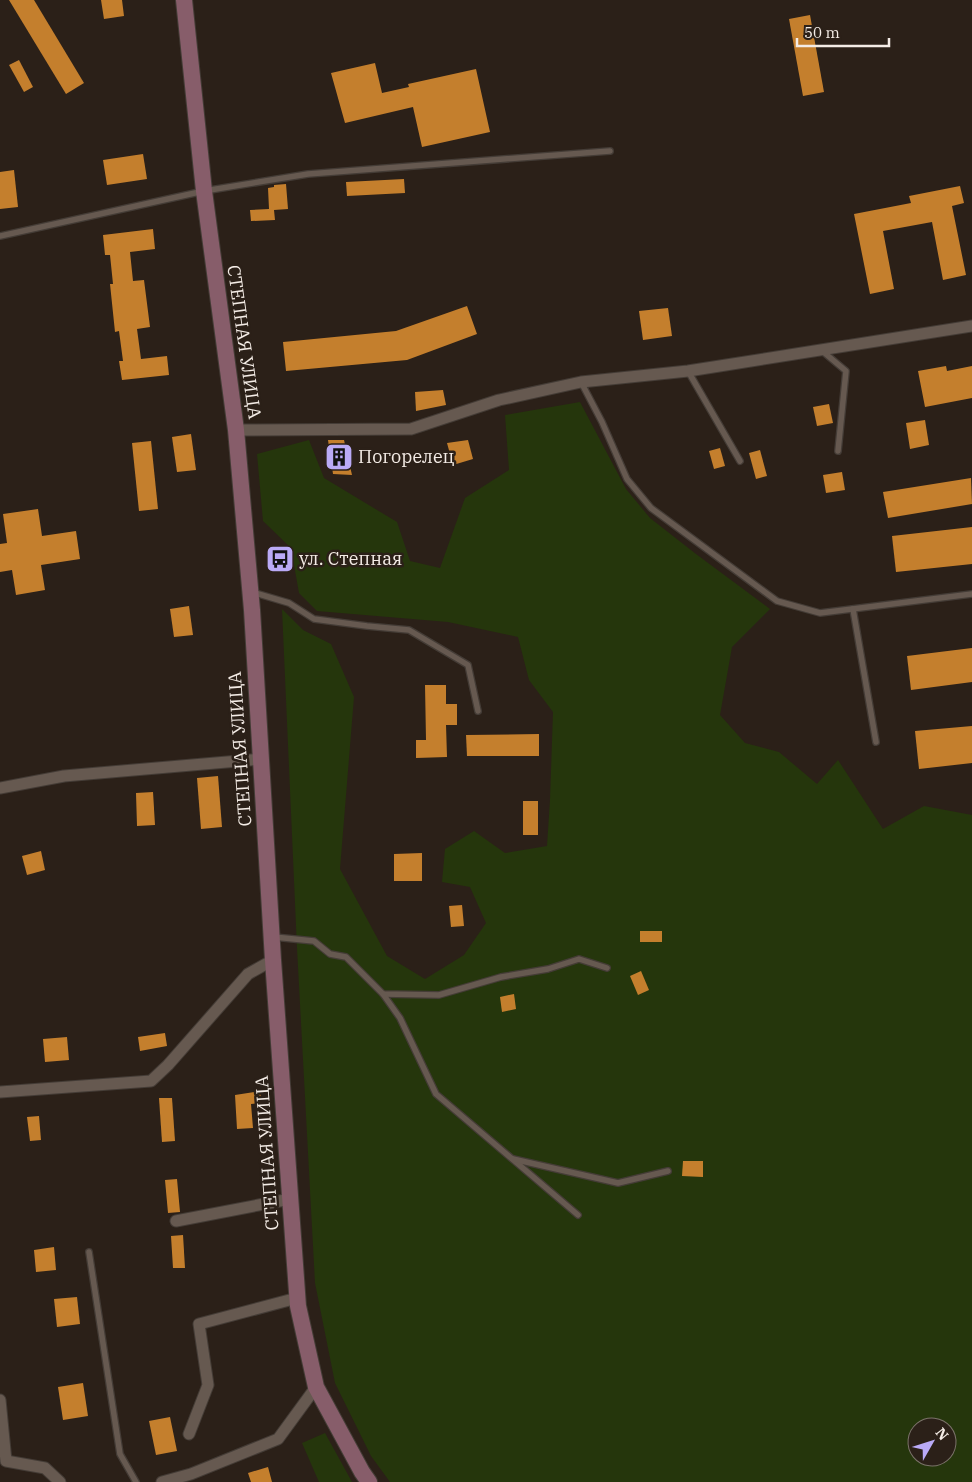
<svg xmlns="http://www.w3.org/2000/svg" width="972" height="1482" font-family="'IBM Plex Serif',serif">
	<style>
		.green { fill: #25360c; fill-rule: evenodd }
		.building { fill: #c47f2d }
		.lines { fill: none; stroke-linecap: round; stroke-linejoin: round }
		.lane-casing { stroke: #443c36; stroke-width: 8 }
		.street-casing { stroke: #443c36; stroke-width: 13 }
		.secondary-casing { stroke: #443c36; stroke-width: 18 }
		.lane { stroke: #665950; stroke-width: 5.5 }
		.street { stroke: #665950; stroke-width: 11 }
		.secondary { stroke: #875d6a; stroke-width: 16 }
		.labels { text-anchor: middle; stroke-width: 5; stroke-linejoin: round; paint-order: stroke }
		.street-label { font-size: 18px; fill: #f4ece6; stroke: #2b2018 }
		.poi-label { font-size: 18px; fill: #f4ece6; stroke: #2b2018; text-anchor: start }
	</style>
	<rect width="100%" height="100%" fill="#2b2018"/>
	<g class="green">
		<path d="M580 402 626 489 650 518 696 554 770 609 732 647 720 715 745 743 779 752 817 784 838 760 883 829 924 806 972 815V1482H390L371 1456 335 1383 315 1283 297 948 282 609 303 630 331 644 354 697 340 869 387 956 425 979 464 955 486 923 470 887 442 882 445 849 474 831 505 853 547 846 550 800 553 712 529 680 518 637 448 622 317 611 299 593 291 548 263 521 257 454 309 440 324 478 397 522 410 561 440 568 465 498 509 470 505 415ZM917 1427H947V1457H917Z"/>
		<polygon points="325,1433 352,1482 319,1482 302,1443"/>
	</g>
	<g class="building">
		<polygon points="9,0 34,0 84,83 66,94"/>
		<polygon points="101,0 122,0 124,16 104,19"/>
		<polygon points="810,15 824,92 803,96 789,19"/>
		<polygon points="19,60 33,87 24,92 9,65"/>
		<polygon points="375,63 382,93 409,87 408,84 476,69 490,132 422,147 413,107 345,123 331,73"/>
		<polygon points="143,154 147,179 107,185 103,160"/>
		<polygon points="14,170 18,207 0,209 0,172"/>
		<polygon points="404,179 405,193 347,196 346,182"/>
		<polygon points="286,184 288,209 274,210 275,220 251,221 250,210 269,209 268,188 274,187 274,185"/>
		<polygon points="960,186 964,203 952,206 966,275 943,280 932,222 883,231 894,289 870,294 854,214 911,203 909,196"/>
		<polygon points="153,229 155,249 130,252 133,281 144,280 150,327 137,329 141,359 167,356 169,375 122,380 119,361 123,361 119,331 115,332 110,284 113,284 110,255 105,255 103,235"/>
		<polygon points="467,306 477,334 407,360 286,371 283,342 396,331"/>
		<polygon points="668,308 672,336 643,340 639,311"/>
		<polygon points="946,366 947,371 972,366 972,398 925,407 918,371"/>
		<polygon points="443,390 446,405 416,411 415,392"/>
		<polygon points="829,404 833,423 817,426 813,407"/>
		<polygon points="925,420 929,445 910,449 906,423"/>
		<polygon points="191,434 196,470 177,472 172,437"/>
		<polygon points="328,440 344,440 352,475 333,474"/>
		<polygon points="468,440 473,459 453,465 447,443"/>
		<polygon points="151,441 158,509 139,511 132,443"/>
		<polygon points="720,448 725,466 714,469 709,451"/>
		<polygon points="760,450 767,476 756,479 749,453"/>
		<polygon points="842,472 845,490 826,493 823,475"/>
		<polygon points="971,478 972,504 888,518 883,492"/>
		<polygon points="38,509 42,536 76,531 80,559 41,565 45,590 16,595 12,570 0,572 0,544 7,543 3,514"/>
		<polygon points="972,527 972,564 896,572 892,536"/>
		<polygon points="189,606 193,635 174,637 170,609"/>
		<polygon points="972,648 972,682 911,690 907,656"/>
		<polygon points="425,685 446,685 446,704 457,704 457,725 446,725 447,757 416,758 416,740 426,740"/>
		<polygon points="972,726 972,763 919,769 915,731"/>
		<polygon points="539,734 539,756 467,756 466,735"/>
		<polygon points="218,776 222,827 201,829 197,778"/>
		<polygon points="153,792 155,825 137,826 136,793"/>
		<rect x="523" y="801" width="15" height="34"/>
		<polygon points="41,851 45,870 27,875 22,856"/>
		<polygon points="422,853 422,881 394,881 394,854"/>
		<polygon points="462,905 464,926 451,927 449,906"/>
		<rect x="640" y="931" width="22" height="11"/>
		<polygon points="641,971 649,990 638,995 630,976"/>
		<polygon points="514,994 516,1009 502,1012 500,997"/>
		<polygon points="165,1033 167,1046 140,1051 138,1037"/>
		<polygon points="67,1037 69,1060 45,1062 43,1039"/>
		<polygon points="260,1091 262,1103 251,1104 253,1128 237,1129 235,1095"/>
		<polygon points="159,1098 172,1098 175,1141 162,1142"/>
		<polygon points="39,1116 41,1140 30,1141 27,1117"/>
		<polygon points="683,1161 703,1161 703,1177 682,1176"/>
		<polygon points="177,1179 180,1212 168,1213 165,1180"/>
		<polygon points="183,1235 185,1268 173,1268 171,1236"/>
		<polygon points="54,1247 56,1270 36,1272 34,1250"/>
		<polygon points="77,1297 80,1324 57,1327 54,1299"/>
		<polygon points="83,1383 88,1416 63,1420 58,1387"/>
		<polygon points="170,1417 177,1451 156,1455 149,1421"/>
		<polygon points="268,1467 272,1482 251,1482 248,1473"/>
	</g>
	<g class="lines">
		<defs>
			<g id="lane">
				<polyline points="0,236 204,191 308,174 610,151"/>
				<polyline points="821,350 846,371 838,451"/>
				<polyline points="688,371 740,461"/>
				<polyline points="581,382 602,422 627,479 651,508 777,601 820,613 972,594"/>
				<polyline points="252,592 289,603 314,619 367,626 409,630 468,665 478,711"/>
				<polyline points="853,609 876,742"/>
				<polyline points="274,937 314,941 330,954 346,957 383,994 439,995 501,977 548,969 579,959 607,968"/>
				<polyline points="383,994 400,1018 436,1094 578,1215"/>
				<polyline points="513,1159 618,1183 668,1171"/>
				<polyline points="89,1252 120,1454 136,1482"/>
			</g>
			<g id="street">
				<polyline points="236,430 411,429 499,400 581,382 688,371 972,326"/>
				<polyline points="0,788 64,776 261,759"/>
				<polyline points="0,1092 151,1081 168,1065 248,974 273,960"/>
				<polyline points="176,1221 290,1199"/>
				<polyline points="0,1400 6,1461 45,1468 60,1482"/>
				<polyline points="189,1434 208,1385 199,1324 297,1298"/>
				<polyline points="162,1482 191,1474 278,1439 316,1387"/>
			</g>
			<polyline id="secondary" points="184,0 204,191 236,430 252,610 273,960 298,1306 316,1387 362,1472 369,1482"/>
		</defs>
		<use href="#lane" class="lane-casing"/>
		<use href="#street" class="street-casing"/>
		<use href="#secondary" class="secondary-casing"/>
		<use href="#lane" class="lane"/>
		<use href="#street" class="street"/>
		<use href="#secondary" class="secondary"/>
	</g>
	<defs>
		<symbol id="building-square" viewBox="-11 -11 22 22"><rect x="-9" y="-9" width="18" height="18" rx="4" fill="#baaaf6" stroke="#2b2018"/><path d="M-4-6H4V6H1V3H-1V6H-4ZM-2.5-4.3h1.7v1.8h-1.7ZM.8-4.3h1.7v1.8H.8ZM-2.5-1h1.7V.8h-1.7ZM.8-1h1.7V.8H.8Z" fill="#111"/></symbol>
		<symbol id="bus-square" viewBox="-11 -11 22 22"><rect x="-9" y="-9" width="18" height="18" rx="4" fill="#baaaf6" stroke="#2b2018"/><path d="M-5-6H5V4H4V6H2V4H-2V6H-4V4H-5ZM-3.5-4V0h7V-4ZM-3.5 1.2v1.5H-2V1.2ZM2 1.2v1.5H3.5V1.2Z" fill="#111"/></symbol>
	</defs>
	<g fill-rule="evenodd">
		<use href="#building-square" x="323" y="441" width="32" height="32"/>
		<use href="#bus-square" x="264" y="543" width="32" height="32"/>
	</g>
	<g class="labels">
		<g class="street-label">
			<text transform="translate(244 342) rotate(82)" y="6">СТЕПНАЯ УЛИЦА</text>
			<text transform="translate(240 749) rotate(-94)" y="6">СТЕПНАЯ УЛИЦА</text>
			<text transform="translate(267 1153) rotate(-94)" y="6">СТЕПНАЯ УЛИЦА</text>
		</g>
		<g class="poi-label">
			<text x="358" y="463">Погорелец</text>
			<text x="299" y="565">ул. Степная</text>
		</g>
	</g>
	<g transform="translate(932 1442) rotate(51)"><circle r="24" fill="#2b2018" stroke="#7b726a"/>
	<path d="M0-4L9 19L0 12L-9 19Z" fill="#baaaf6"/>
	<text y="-8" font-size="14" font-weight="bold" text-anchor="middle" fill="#f4ece6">N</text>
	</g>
	<path d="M797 38v8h92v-8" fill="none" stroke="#f4ece6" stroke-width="2.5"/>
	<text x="804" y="38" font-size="15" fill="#f4ece6" stroke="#2b2018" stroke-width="4" paint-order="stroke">50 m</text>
</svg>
